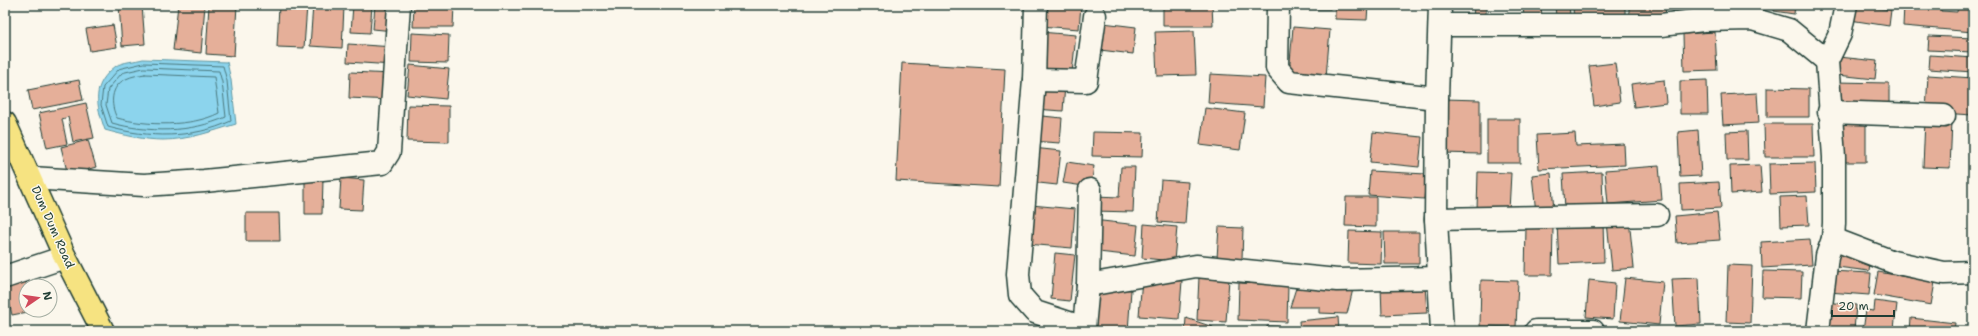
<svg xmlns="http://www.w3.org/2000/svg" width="1978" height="336" font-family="'Shantell Sans',sans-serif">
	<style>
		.water { fill: #8cd4ed; stroke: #6098a3 }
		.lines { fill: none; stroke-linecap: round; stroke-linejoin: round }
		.shore { stroke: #4b797e; stroke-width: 1 }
		.building { fill: #e5af99; stroke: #1f3d34 }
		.street-casing { stroke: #1f3d34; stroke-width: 25 }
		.primary-casing { stroke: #1f3d34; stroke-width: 25 }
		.street { stroke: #fbf7ec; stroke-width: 22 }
		.primary { stroke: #f6e381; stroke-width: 22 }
		.labels { text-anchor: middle; stroke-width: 3; stroke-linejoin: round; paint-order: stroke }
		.street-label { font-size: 12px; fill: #1f3d34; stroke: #fbf7ec }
	</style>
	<rect width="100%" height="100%" fill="#fbf7ec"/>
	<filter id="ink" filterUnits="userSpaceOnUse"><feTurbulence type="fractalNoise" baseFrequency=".025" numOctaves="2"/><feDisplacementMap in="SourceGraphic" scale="8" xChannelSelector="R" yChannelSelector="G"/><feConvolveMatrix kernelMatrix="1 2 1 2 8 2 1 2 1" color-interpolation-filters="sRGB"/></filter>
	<g filter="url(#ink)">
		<path class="water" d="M143 59 227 62 231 80 236 124C213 131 188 140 163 140 144 140 123 135 105 130 96 104 91 85 116 66 122 62 136 61 143 59Z"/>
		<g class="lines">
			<g class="shore">
				<path d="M144 63 223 66 227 81 231 121C193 139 148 138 108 127L101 105 103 87 119 69Z"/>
				<path d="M144 68 219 71 222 82 226 117C191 133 148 133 112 123L106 105 108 89 122 73Z"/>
				<path d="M145 74 214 77 219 113C192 127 146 126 117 118 110 105 110 86 126 79 132 76 139 75 145 74Z"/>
			</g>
		</g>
		<g class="building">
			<polygon points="119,5 142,5 145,44 122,46"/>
			<polygon points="178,5 205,5 201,53 173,50"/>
			<polygon points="209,5 237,5 234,56 206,54"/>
			<polygon points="279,5 307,5 304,48 277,47"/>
			<polygon points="313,5 344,7 342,48 310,46"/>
			<polygon points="353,5 372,5 370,33 351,32"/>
			<polygon points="375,5 397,5 394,31 373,29"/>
			<polygon points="414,5 454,5 453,27 413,27"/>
			<polygon points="1042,5 1081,5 1079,29 1040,26"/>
			<polygon points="1163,5 1212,5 1213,26 1163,26"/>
			<rect x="1287" y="5" width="43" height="4"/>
			<polygon points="1335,5 1368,5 1367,20 1335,19"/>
			<polygon points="1474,5 1486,5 1486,21 1473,20"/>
			<polygon points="1523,5 1541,5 1542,18 1524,19"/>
			<polygon points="1555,5 1569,5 1570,16 1556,17"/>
			<polygon points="1573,5 1625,5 1625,21 1574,23"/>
			<polygon points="1629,5 1665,5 1666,18 1629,18"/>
			<rect x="1673" y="5" width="37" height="6"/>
			<polygon points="1774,5 1795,5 1794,14 1774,11"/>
			<polygon points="1852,5 1891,10 1889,26 1850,20"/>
			<polygon points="1904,5 1941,5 1941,11 1957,12 1958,5 1973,5 1973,10 1970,10 1970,21 1973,21 1973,32 1903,26"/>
			<polygon points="1103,23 1136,27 1133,54 1100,50"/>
			<polygon points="113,25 117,47 90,51 86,29"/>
			<polygon points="1293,27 1330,30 1326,77 1289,74"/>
			<polygon points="1194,31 1196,75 1157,76 1155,32"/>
			<polygon points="1040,32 1076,35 1072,73 1037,70"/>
			<polygon points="1715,32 1717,70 1684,71 1683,34"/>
			<polygon points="412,33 449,35 448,63 411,62"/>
			<polygon points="1929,36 1973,38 1972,52 1928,50"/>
			<polygon points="348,44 394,47 393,65 347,62"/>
			<polygon points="1930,55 1973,58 1973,72 1929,69"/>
			<polygon points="1839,57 1877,61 1875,79 1837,75"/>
			<polygon points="902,63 1005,69 999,187 896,181"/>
			<polygon points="1615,63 1620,102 1594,106 1589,66"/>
			<polygon points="410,65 449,69 446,99 407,95"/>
			<polygon points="350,72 392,74 391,100 349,98"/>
			<polygon points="1210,74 1265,77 1263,107 1208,103"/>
			<polygon points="1928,75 1973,78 1972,115 1926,112"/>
			<polygon points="79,80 83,100 32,110 28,90"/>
			<polygon points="1664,80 1666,103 1634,107 1631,84"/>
			<polygon points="1707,80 1708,114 1680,114 1680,81"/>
			<polygon points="1036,82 1065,85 1063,111 1034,109"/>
			<polygon points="1835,82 1889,83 1889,106 1835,106"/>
			<polygon points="1767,88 1809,89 1809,117 1767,117"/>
			<polygon points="1757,93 1759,123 1723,125 1721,95"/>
			<polygon points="1444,99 1480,100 1480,154 1443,153"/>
			<polygon points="86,103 94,138 73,142 68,117 62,119 67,144 47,148 39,113"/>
			<polygon points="408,105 449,106 449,142 407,141"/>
			<polygon points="1205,108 1245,113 1240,150 1200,145"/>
			<polygon points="1033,115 1062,118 1060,143 1031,141"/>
			<polygon points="1839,117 1866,117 1866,162 1838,162"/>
			<rect x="1487" y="119" width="33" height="44"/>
			<polygon points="1925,120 1952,121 1950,168 1923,167"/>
			<polygon points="1764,124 1813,124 1814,157 1765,157"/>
			<polygon points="1698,130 1701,176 1680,177 1678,132"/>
			<polygon points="1747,131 1748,160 1727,160 1726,132"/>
			<polygon points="1093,132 1143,133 1142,157 1092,156"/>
			<polygon points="1373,132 1422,137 1419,167 1370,162"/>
			<polygon points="1575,133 1576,146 1624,144 1625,165 1539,169 1537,135"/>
			<polygon points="88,140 96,167 68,175 61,147"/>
			<polygon points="1033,148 1061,151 1057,185 1030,182"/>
			<polygon points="1067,162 1094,166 1091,187 1063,183"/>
			<polygon points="1815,163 1816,192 1770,194 1769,164"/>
			<polygon points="1760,165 1762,192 1731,194 1730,166"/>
			<polygon points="1659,166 1662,200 1608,204 1605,170"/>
			<polygon points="1121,167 1135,167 1133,212 1094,211 1095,196 1119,197"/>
			<polygon points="1370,171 1426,174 1424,199 1368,195"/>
			<polygon points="1478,172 1511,173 1509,211 1477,210"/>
			<polygon points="1602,172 1603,207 1565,209 1563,174"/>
			<polygon points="1551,173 1554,211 1536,213 1532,175"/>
			<polygon points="341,178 364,180 362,210 339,209"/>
			<polygon points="305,180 323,180 322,214 305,214"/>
			<polygon points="1161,180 1188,182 1185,224 1158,222"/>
			<polygon points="1719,182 1721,208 1681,210 1680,184"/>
			<polygon points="1807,196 1809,225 1781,226 1780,197"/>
			<polygon points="1346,197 1376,197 1376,227 1345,226"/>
			<polygon points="1031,205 1075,209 1072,248 1027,244"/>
			<polygon points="1717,212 1720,240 1677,243 1675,216"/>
			<polygon points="246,213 279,213 280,241 246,241"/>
			<polygon points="1629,219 1634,268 1612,270 1607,222"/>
			<polygon points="1093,220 1138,225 1135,256 1089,251"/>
			<polygon points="1603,221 1604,262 1559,264 1557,223"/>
			<polygon points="1144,224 1177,227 1174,261 1142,258"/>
			<polygon points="1219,227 1243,228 1242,259 1217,258"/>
			<polygon points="1526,227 1553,228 1552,275 1525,275"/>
			<polygon points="1349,231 1382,232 1381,264 1348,263"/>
			<polygon points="1384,232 1419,232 1419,264 1385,264"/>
			<polygon points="1810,239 1812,265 1762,268 1761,242"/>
			<polygon points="1832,249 1871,254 1869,271 1829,266"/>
			<polygon points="1055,253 1075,255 1070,301 1051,299"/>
			<polygon points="1728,265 1752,266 1750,323 1726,322"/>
			<polygon points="1763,271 1802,272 1801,298 1762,297"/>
			<polygon points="1829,271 1871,273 1869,295 1828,292"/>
			<polygon points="1878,272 1935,282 1931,305 1874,295"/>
			<polygon points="25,277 27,286 26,286 26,310 33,311 12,315 5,285"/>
			<polygon points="1199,277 1229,279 1226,322 1197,320"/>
			<polygon points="1142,278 1182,281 1179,319 1139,316"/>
			<polygon points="1625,278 1663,282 1659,325 1620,321"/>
			<polygon points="1699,278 1701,324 1675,326 1672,279"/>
			<polygon points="1481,280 1518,281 1516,327 1480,326"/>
			<polygon points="1589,280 1615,283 1613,319 1586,317"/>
			<polygon points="1239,283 1288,285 1287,322 1238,320"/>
			<polygon points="1425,286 1427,313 1382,315 1381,287"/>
			<polygon points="1094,287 1131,290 1128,331 1091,331"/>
			<polygon points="1296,288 1353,289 1347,314 1319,313 1319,307 1290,307"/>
			<polygon points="1875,301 1897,304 1894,328 1888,327 1887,331 1863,331 1866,310 1874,311"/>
			<polygon points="1824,302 1856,305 1854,331 1822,331"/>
			<polygon points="1338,317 1339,331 1300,331 1299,321"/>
			<polygon points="1186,318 1213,327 1213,331 1185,331"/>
			<polygon points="1911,318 1955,323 1954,331 1910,331"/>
			<polygon points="1267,326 1294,327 1294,331 1267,331"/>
		</g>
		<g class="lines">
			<defs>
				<g id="street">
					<polyline points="1036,5 1034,80 1018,274 1020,295 1035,312 1084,328 1083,331"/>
					<polyline points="1278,5 1277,68 1289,82 1437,98"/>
					<polyline points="1440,5 1437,98 1436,219 1442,331"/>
					<polyline points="1440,25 1661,25 1703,20 1752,19 1789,30 1827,61"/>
					<polyline points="1034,80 1086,81 1095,16"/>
					<polyline points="1829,112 1944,116"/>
					<polyline points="31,178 144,185 204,181 382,163 389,152 399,5"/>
					<polyline points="1436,219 1657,215"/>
					<polyline points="1833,239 1893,262 1944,273 1973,272"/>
					<polyline points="5,277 65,257"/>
					<polyline points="1088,285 1196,266 1337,280 1439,278"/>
					<polyline points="1084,328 1088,285 1090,190"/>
					<polyline points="1536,331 1593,331"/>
					<polyline points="1818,331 1827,256 1833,239 1834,223 1834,157 1827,61 1840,34 1846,5"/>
				</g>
				<polyline id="primary" points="5,123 65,257 103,331"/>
			</defs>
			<use href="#street" class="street-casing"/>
			<use href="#primary" class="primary-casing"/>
			<use href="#street" class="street"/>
			<use href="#primary" class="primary"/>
		</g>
	</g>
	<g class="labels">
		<g class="street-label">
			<text transform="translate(53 227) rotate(66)" y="4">Dum Dum Road</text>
		</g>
	</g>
	<rect width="1978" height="336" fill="none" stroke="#fbf7ec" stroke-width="20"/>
	<rect x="10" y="10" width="1958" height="316" fill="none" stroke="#1f3d34" stroke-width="1.5" filter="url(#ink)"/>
	<g transform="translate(38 298) rotate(77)"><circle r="19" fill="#fbf7ec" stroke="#a3ada2"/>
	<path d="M0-3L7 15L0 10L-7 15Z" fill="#d1495b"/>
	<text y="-6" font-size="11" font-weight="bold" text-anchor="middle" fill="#1f3d34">N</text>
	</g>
	<path d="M1832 310v6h62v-6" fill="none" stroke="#1f3d34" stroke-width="2"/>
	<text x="1838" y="310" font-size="12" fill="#1f3d34" stroke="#fbf7ec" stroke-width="3" paint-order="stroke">20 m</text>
</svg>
